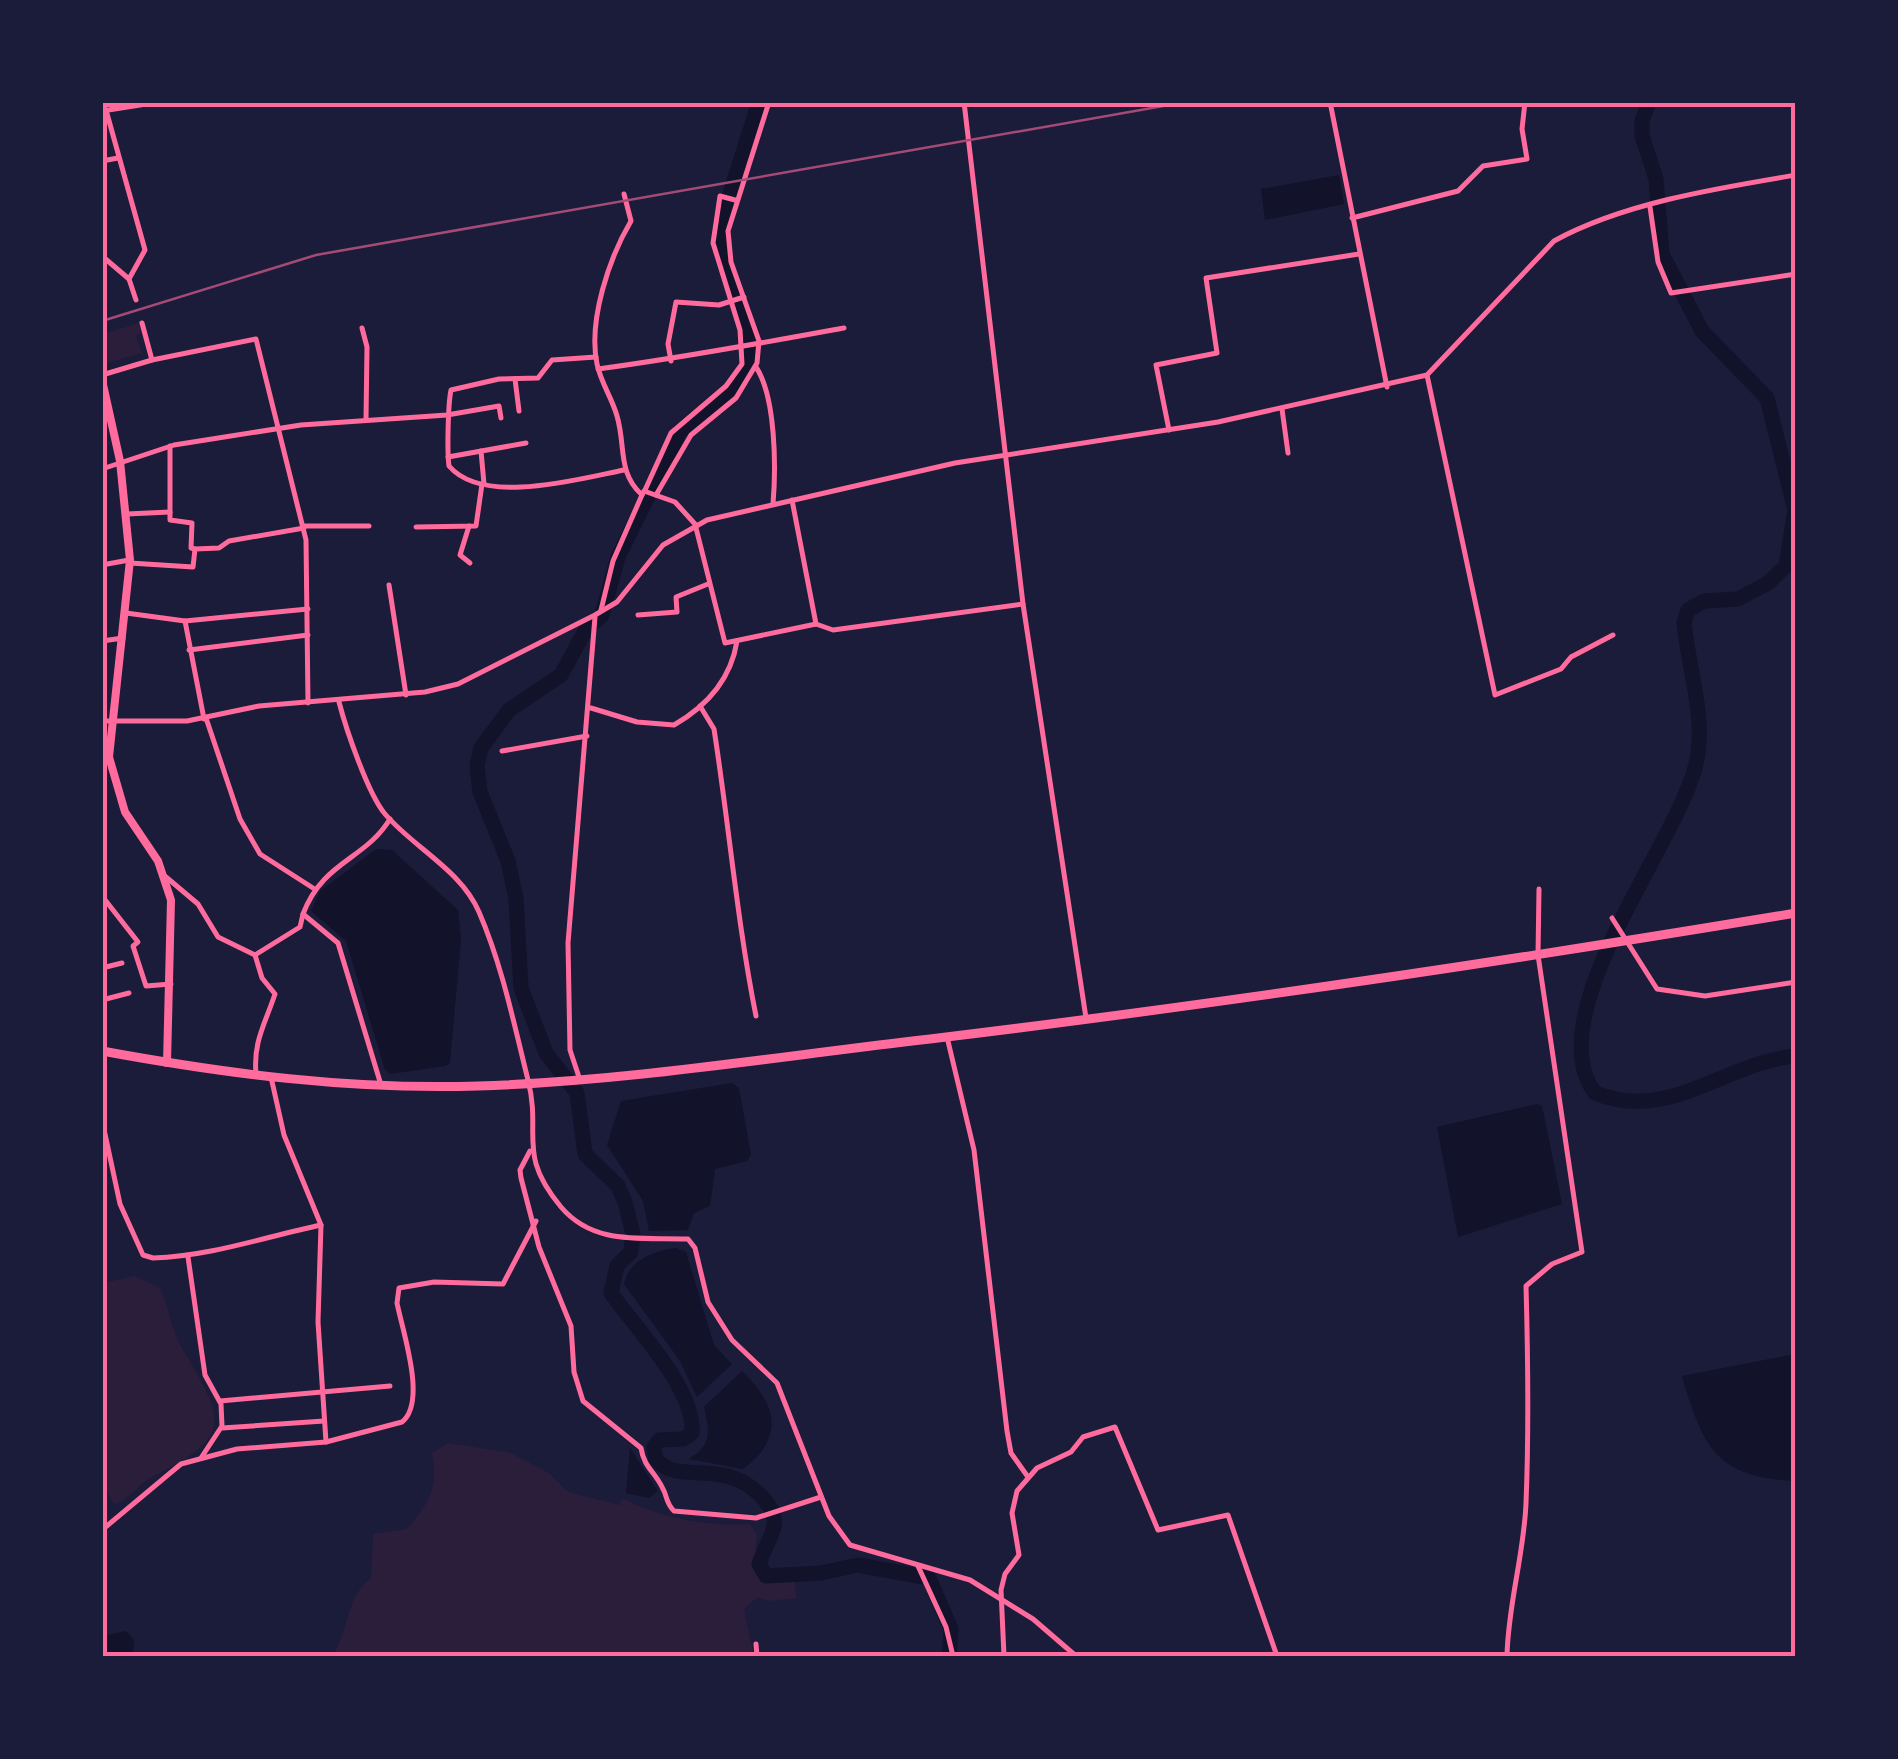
<svg xmlns="http://www.w3.org/2000/svg" width="1898" height="1759" font-family="'Sofia Sans Condensed',sans-serif">
	<style>
		.green { fill: #2a1e3b }
		.water { fill: #12122b }
		.lines { fill: none; stroke-linecap: round; stroke-linejoin: round }
		.river { stroke: #12122b; stroke-width: 15 }
		.minor { stroke: #ff6b9d; stroke-width: 5 }
		.secondary { stroke: #ff6b9d; stroke-width: 8 }
		.trunk { stroke: #ff6b9d; stroke-width: 9 }
		.rail { stroke: #a44b75; stroke-width: 2.5 }
		.neatline { fill: none; stroke: #ff6b9d; stroke-width: 4 }
	</style>
	<rect width="100%" height="100%" fill="#1b1b3a"/>
	<g class="green">
		<polygon points="139,323 141,333 136,336 142,353 103,364 103,334"/>
		<path d="M135 1276 160 1288C169 1307 171 1329 181 1346 223 1419 238 1435 152 1477 137 1485 131 1499 115 1504L103 1486V1283Z"/>
		<path d="M448 1443 511 1453 549 1473 568 1492 620 1505 622 1498C660 1518 706 1527 750 1524L757 1534 754 1567 768 1583 794 1581 797 1598 768 1601 758 1597 744 1609 754 1656H332C350 1630 345 1597 371 1578L373 1534 407 1529C429 1503 439 1487 432 1453Z"/>
	</g>
	<g class="water">
		<polygon points="1339,175 1344,204 1265,220 1261,189"/>
		<polygon points="376,849 392,850 458,910 461,939 450,1063 445,1066 390,1074 385,1070 346,941 311,911 320,891"/>
		<polygon points="732,1083 739,1088 751,1155 747,1161 715,1169 710,1206 694,1213 688,1230 649,1231 643,1201 607,1145 621,1101"/>
		<polygon points="1537,1104 1542,1106 1562,1204 1458,1237 1437,1127"/>
		<path d="M676 1248 686 1252 714 1345 732 1364 697 1397 680 1361 624 1284C629 1259 655 1251 676 1248Z"/>
		<path d="M1795 1354V1481C1715 1477 1703 1447 1682 1376Z"/>
		<path d="M742 1371C777 1404 785 1438 743 1469L689 1459C712 1444 710 1433 704 1407Z"/>
		<polygon points="630,1448 658,1491 649,1498 626,1493"/>
		<polygon points="126,1631 134,1640 133,1656 103,1656 103,1636"/>
	</g>
	<g class="lines">
		<g class="river">
			<path d="M759 102 723 216 720 239 723 260 750 334 752 356 743 378 680 431 618 557 602 615 586 629 561 675 509 710 481 748 477 765 480 792 508 861 516 898 521 988 546 1053 577 1093 585 1154 618 1186 625 1202 633 1234 631 1252 617 1266 611 1293C636 1329 695 1388 692 1433L683 1439 659 1440 654 1447 656 1459C678 1487 724 1455 763 1498 771 1508 776 1513 774 1527 771 1539 763 1551 759 1564L766 1576 821 1573 858 1565 929 1578 951 1629 949 1656"/>
			<path d="M1649 102 1642 121V136L1656 179 1662 254 1702 331 1767 398 1795 510 1786 566 1768 583 1738 599 1704 601 1688 610 1684 622C1688 669 1708 721 1695 768 1673 849 1538 1017 1595 1093 1669 1123 1726 1062 1796 1056"/>
		</g>
		<g class="minor">
			<polyline points="964,102 1023,604 1086,1018"/>
			<polyline points="1330,102 1387,387"/>
			<polyline points="106,110 145,250 129,279"/>
			<polyline points="102,111 159,102"/>
			<polyline points="102,161 118,158"/>
			<path d="M624 194 631 221C609 258 588 321 597 364 601 383 612 398 617 416 626 446 617 472 642 495L644 491 675 502 695 524 725 643 816 624 833 630 1023 604"/>
			<polyline points="1650,207 1658,262 1671,293 1796,274"/>
			<polyline points="1352,218 1458,191 1483,166 1527,159 1522,129 1525,102"/>
			<polyline points="102,256 129,279 136,300"/>
			<polyline points="362,328 367,347 366,419"/>
			<path d="M596 357 552 360 538 378 499 379 451 390C448 404 447 452 449 466 483 506 579 479 624 470"/>
			<polyline points="152,360 256,339 306,540 308,703"/>
			<polyline points="671,361 668,344 676,302 719,305 744,297"/>
			<path d="M756 367C776 397 776 468 773 504"/>
			<path d="M598 369C681 358 762 343 844 328"/>
			<polyline points="102,375 152,360 142,323"/>
			<polyline points="1427,375 1495,695 1561,669 1571,657 1613,635"/>
			<polyline points="515,379 519,411"/>
			<polyline points="1282,409 1288,453"/>
			<polyline points="1169,430 1156,365 1217,353 1206,278 1359,254"/>
			<polyline points="170,446 170,520 192,523 191,548 195,549"/>
			<polyline points="481,451 484,484"/>
			<polyline points="448,457 526,443"/>
			<polyline points="102,469 174,445 301,425 447,415 499,406 501,418"/>
			<polyline points="645,490 671,433 726,386 742,364 740,330 713,243 720,196 735,200"/>
			<polyline points="656,495 691,435 736,398 757,363 759,341 731,262 728,231 769,102"/>
			<polyline points="792,500 816,624"/>
			<polyline points="127,514 170,512"/>
			<polyline points="304,526 369,526"/>
			<polyline points="469,526 460,555 470,563"/>
			<polyline points="416,527 476,526 482,484"/>
			<polyline points="130,563 193,567 195,549 219,548 229,541 304,528"/>
			<polyline points="102,565 129,560"/>
			<polyline points="389,585 406,695"/>
			<polyline points="601,610 613,561 642,495"/>
			<polyline points="126,613 185,621 308,609"/>
			<polyline points="638,615 677,612 676,597 708,584"/>
			<polyline points="185,621 204,719"/>
			<polyline points="102,641 123,638"/>
			<polyline points="189,650 308,635"/>
			<path d="M339 702C346 729 368 794 385 814 414 848 461 870 479 912 502 965 514 1024 528 1080 542 1135 516 1153 561 1207 594 1246 642 1237 688 1239L695 1248 708 1302 732 1340 777 1383 829 1516 850 1545 970 1580 1033 1619 1076 1656"/>
			<path d="M700 706 714 729C729 825 737 921 756 1016"/>
			<path d="M591 708 637 722 674 725C707 706 731 679 737 641"/>
			<polyline points="206,718 240,819 260,854 313,888"/>
			<path d="M102 721H187L259 706 425 692 458 684 595 615 617 602 663 545 707 520 955 463 1218 422 1427 375 1554 241C1623 203 1718 188 1796 175"/>
			<polyline points="502,751 587,736"/>
			<path d="M166 877 198 904 218 937 255 955 262 978 275 994C265 1024 253 1042 256 1074"/>
			<polyline points="102,896 138,942 133,946 146,986 171,984"/>
			<polyline points="1612,918 1657,989 1705,996 1796,982"/>
			<polyline points="255,955 300,927 303,914"/>
			<polyline points="102,968 122,963"/>
			<polyline points="102,1000 129,993"/>
			<polyline points="947,1037 974,1150 1007,1431 1011,1453 1028,1477"/>
			<polyline points="271,1077 284,1135 321,1225 318,1322 326,1442"/>
			<polyline points="579,1077 570,1050 568,943 595,617"/>
			<path d="M381 1085 338 943 303 914C323 861 365 860 390 819"/>
			<path d="M102 1120 120 1204 143 1255 153 1258C212 1256 264 1237 321 1225"/>
			<path d="M530 1151 520 1170 521 1178 539 1247 571 1326 574 1372 583 1401 641 1448C644 1467 654 1471 662 1487 668 1497 665 1502 674 1511L756 1518 821 1497"/>
			<polyline points="188,1257 205,1375 221,1404 222,1426 201,1458"/>
			<polyline points="220,1401 390,1386"/>
			<polyline points="222,1428 324,1421"/>
			<path d="M102 1530 181 1464 237 1449 326 1442 402 1422C427 1402 403 1333 397 1303L399 1288 434 1282 503 1284 536 1221"/>
			<polyline points="918,1566 946,1627 953,1656"/>
			<polyline points="756,1644 757,1656"/>
			<polyline points="1004,1656 1001,1590 1005,1574 1019,1555 1012,1513 1017,1491 1037,1468 1071,1452 1083,1437 1115,1427 1158,1530 1228,1515 1277,1656"/>
			<path d="M1507 1656C1508 1604 1524 1555 1526 1503 1529 1430 1528 1358 1526 1286L1552 1264 1582 1252 1538 955 1539 889"/>
		</g>
		<polyline class="secondary" points="102,380 120,461 130,560 109,757 125,812 158,861 171,900 167,1063"/>
		<path class="trunk" d="M102 1051C227 1074 351 1090 478 1086 629 1081 780 1056 930 1039 1220 1004 1508 961 1796 913"/>
		<polyline class="rail" points="102,321 316,255 1186,102"/>
	</g>
	<rect width="1898" height="1759" fill="none" stroke="#1b1b3a" stroke-width="210"/>
	<rect x="105" y="105" width="1688" height="1549" class="neatline"/>
</svg>
